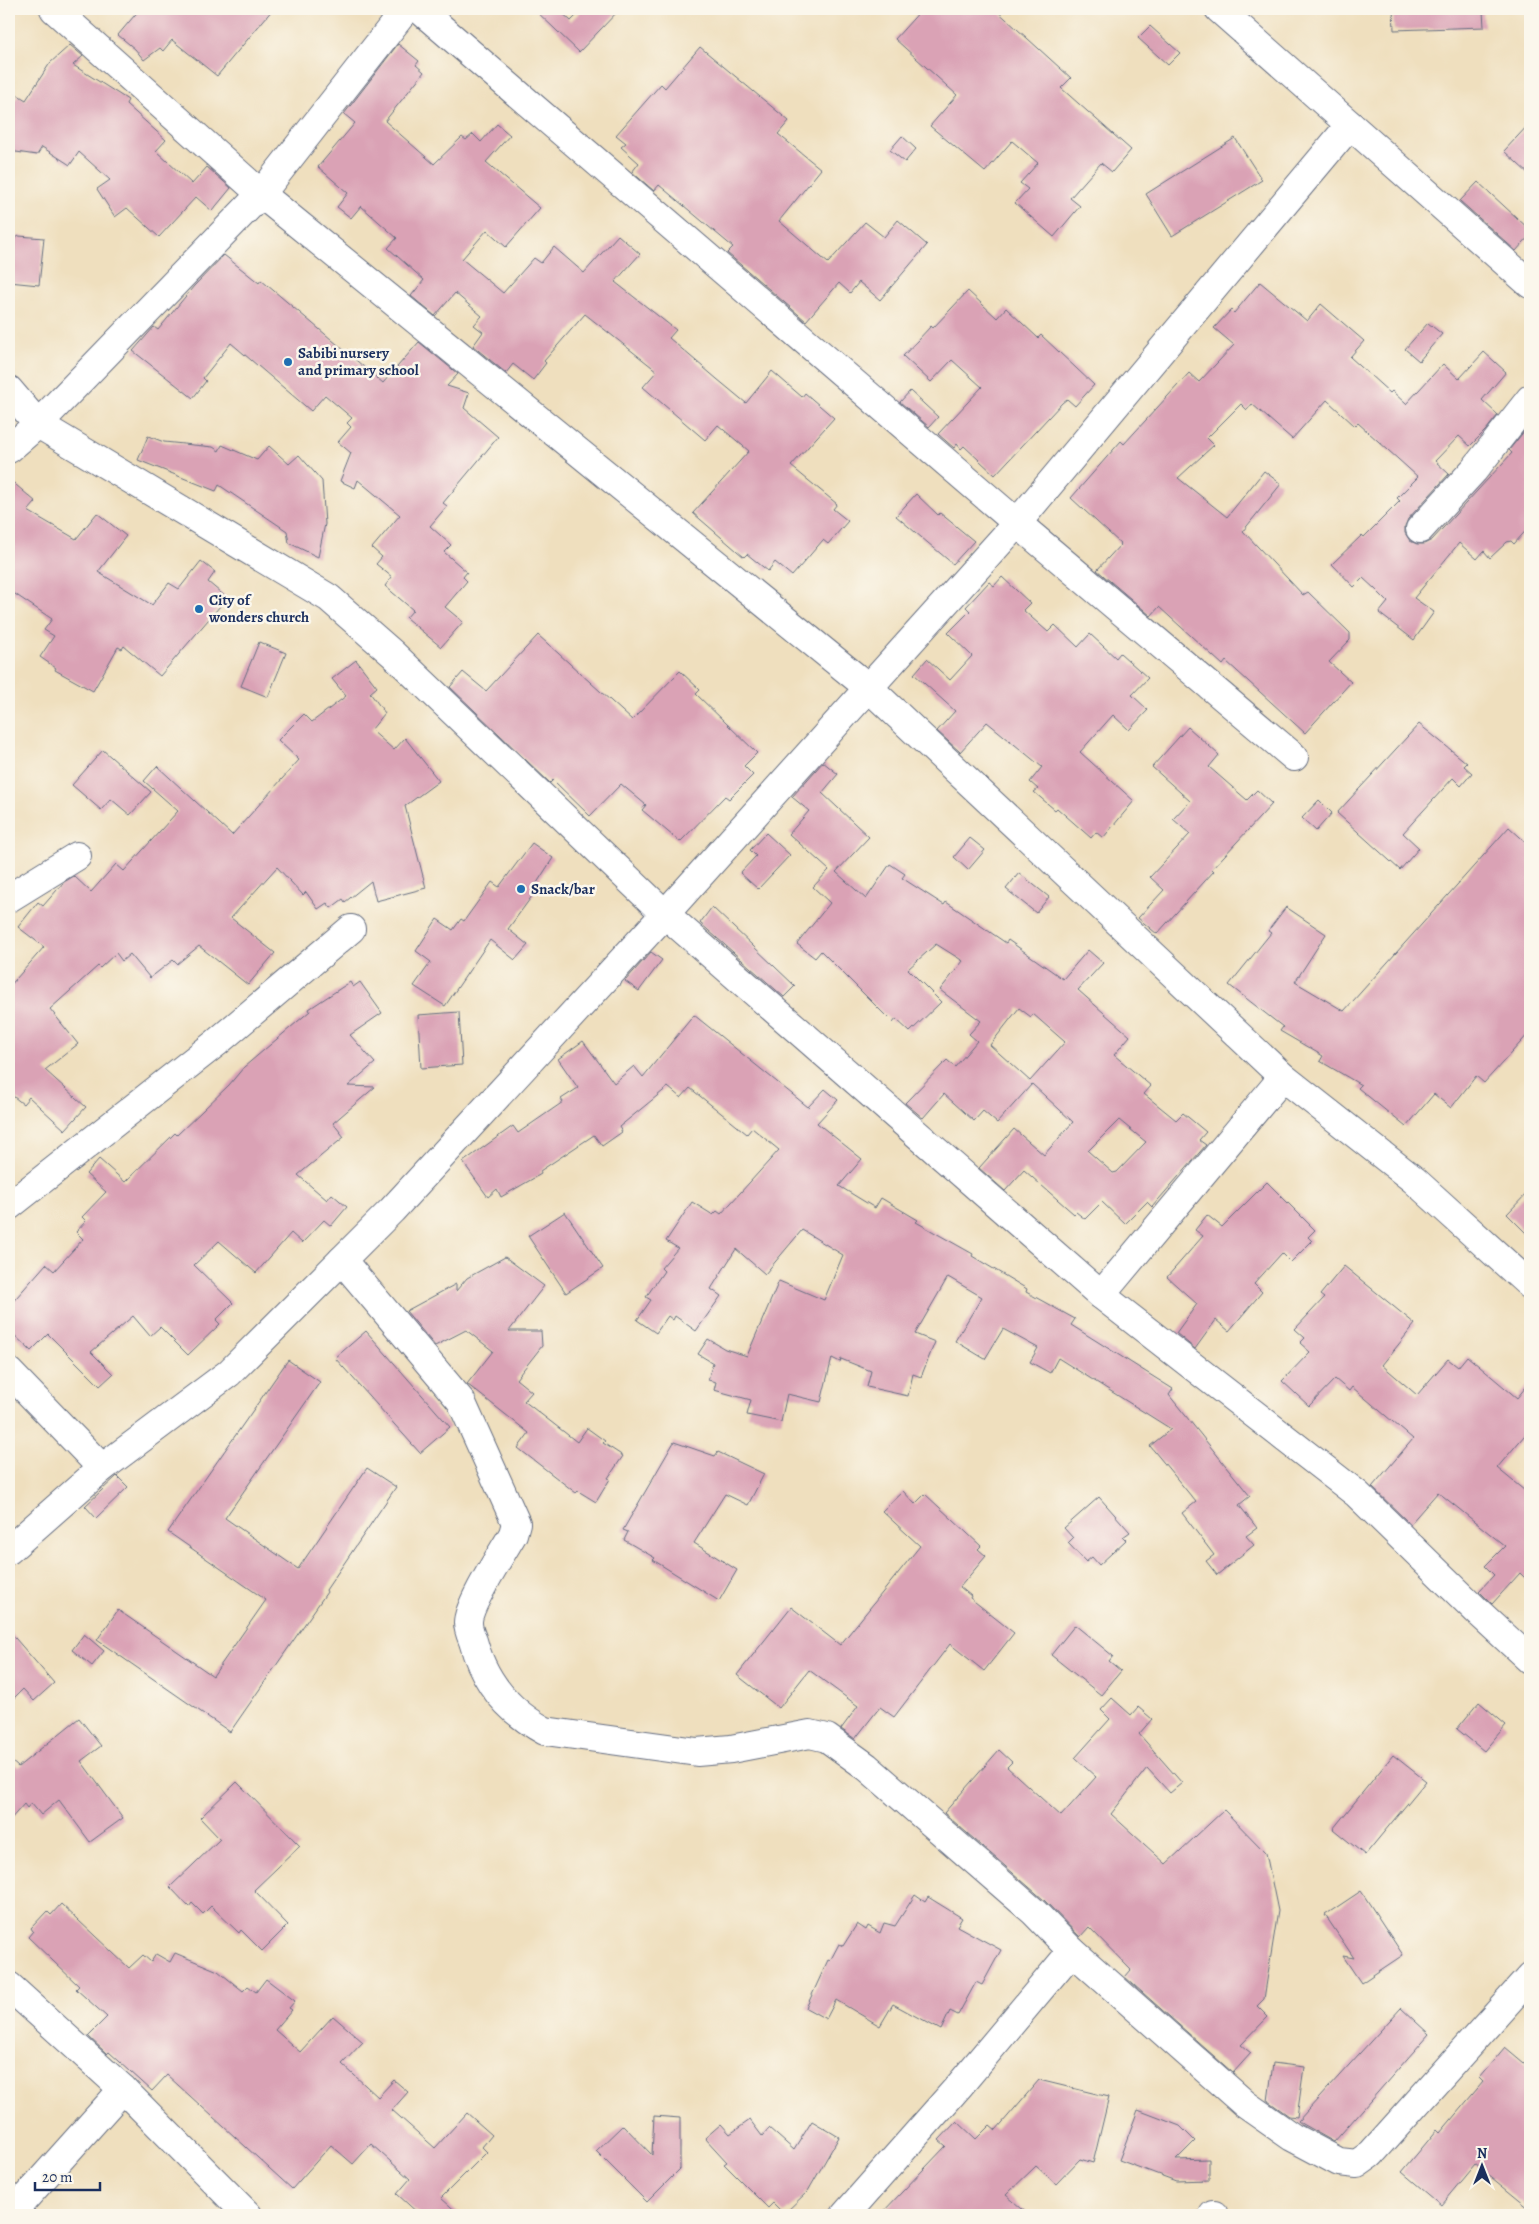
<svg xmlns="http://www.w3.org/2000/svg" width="1539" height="2224" font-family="Alegreya,serif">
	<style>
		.building { fill: #daa2b5; fill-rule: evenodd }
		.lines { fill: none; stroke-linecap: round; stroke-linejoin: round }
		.minor-casing { stroke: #656d80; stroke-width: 30 }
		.minor { stroke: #fff; stroke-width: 28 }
		.poi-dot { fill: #1f6fb2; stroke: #fbf7ec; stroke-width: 2 }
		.labels { text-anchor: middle; stroke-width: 5; stroke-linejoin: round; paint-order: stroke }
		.poi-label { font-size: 15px; font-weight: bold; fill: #1b2f5e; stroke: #fbf7ec; text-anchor: start }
	</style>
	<rect width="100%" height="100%" fill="#fbf7ec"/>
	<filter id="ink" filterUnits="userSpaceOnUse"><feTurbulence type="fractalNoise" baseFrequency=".02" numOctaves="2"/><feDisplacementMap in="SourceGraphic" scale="10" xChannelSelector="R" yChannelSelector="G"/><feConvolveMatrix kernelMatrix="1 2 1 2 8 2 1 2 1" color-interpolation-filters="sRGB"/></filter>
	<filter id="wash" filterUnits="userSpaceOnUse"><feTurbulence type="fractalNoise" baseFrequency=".0096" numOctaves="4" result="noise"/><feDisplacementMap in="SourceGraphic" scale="20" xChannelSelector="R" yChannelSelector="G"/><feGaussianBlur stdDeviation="1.12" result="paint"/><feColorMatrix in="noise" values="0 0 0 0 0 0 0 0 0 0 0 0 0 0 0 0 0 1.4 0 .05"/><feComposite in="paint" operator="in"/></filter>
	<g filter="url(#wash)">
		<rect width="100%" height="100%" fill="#efdfbe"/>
		<g id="blocks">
			<g class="building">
				<polygon points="140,9 273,9 217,76 172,40 163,51 160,48 144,60 135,49 118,35"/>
				<polygon points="534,9 558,9 571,21 583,9 620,9 579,52"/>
				<polygon points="922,9 995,9 1071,78 1061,88 1131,150 1112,172 1101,163 1070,198 1080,206 1054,237 1015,203 1028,189 1020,183 1038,163 1012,141 985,172 930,126 957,95 895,39"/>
				<polygon points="1393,9 1464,9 1464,12 1483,11 1484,27 1394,30"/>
				<polygon points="1150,26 1180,53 1168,65 1138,38"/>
				<polygon points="398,44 419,61 416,65 424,72 385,121 434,164 462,137 466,140 473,134 481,142 497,124 510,135 486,162 540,208 506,247 487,230 462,259 503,293 534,258 541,263 554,247 584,273 618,235 640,254 615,282 676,330 669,338 717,379 746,403 772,371 802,397 805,393 834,418 791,466 837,504 833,509 848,521 828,544 823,540 792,576 775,562 768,571 747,554 744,557 693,513 749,451 718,425 705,440 643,387 657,371 585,314 544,361 546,363 533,380 513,364 506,373 473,346 483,332 474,325 482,316 455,293 435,316 411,296 424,280 388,248 397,238 361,206 351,218 337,207 348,193 318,167 355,123 344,114"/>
				<polygon points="70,45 83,56 73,65 128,100 126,104 166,140 156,151 192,184 207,167 231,188 212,211 196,197 159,237 127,208 115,217 97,189 110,180 79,152 70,165 42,147 37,155 9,151 9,110 18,95 26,100 50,63"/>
				<polygon points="700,47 789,121 778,134 821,169 779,221 828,263 865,222 884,237 898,220 927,245 880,300 859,282 850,293 839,283 806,321 727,253 733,247 659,185 654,191 632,172 639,163 621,147 626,143 616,135 661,84 665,88"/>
				<polygon points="1530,123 1530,175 1504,151"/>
				<polygon points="902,136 916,149 905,162 890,150"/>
				<polygon points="1235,138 1262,180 1172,236 1146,194"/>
				<polygon points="1478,182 1530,230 1530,235 1516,251 1460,201"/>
				<polygon points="19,236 44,238 39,285 9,282 9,242"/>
				<polygon points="224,255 259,283 261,280 383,383 419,342 458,374 447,386 469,393 464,408 498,437 443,503 447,506 430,526 451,545 444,552 467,572 463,577 467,581 445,607 463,622 441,647 406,618 413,610 385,586 392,577 376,564 382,557 372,548 400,515 358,480 355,488 340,481 351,453 338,442 351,427 347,423 352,418 325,395 311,411 231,343 203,378 206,381 193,398 133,351 154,327 158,330 194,286"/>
				<polygon points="1260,282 1307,321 1321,304 1364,341 1350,357 1390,393 1392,391 1406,404 1443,364 1459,379 1484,352 1506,372 1482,400 1498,415 1486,430 1470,446 1459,436 1435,461 1449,474 1408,519 1405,526 1405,533 1410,541 1417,544 1424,544 1432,540 1512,453 1509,450 1530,424 1530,526 1514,544 1511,541 1507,542 1490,558 1484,551 1477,559 1459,543 1414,598 1434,612 1414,640 1379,613 1388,602 1375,589 1363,578 1354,587 1332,564 1362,535 1364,537 1400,501 1397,498 1418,477 1358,423 1355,426 1327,400 1292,439 1252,404 1247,410 1241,404 1207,438 1214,445 1178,478 1227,517 1264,471 1281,484 1243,531 1303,595 1308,592 1350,633 1350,640 1329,662 1351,682 1305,733 1226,661 1223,665 1159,607 1151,616 1097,570 1121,544 1071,498 1121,441 1124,444 1189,373 1199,382 1234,345 1214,328 1231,310 1234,313"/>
				<polygon points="968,291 997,318 1006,308 1038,338 1041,335 1094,385 1075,406 1067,399 1062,403 995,475 964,446 961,449 957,444 954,448 938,434 982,387 952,360 931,382 903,356 931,326 933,328"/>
				<polygon points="1428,323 1442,334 1419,361 1405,349"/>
				<polygon points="910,391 938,417 929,427 900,402"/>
				<polygon points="148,436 164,442 213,447 219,451 222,445 257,460 269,446 289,464 299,455 322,481 325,524 318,557 289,543 287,531 219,485 216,491 138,460"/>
				<polygon points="9,479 36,502 28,511 76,539 97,513 126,536 98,572 152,605 169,583 179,589 201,561 215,572 208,582 227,598 160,676 124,646 122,649 118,647 93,691 55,670 56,668 40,657 54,636 44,630 52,619 9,590"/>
				<polygon points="916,494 938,515 940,513 974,541 953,564 896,516"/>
				<polygon points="1002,577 1030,603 1023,610 1048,632 1055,625 1078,647 1090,634 1116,658 1120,653 1148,678 1132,695 1148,710 1129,730 1113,715 1080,752 1134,801 1103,838 1096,832 1091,838 1057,808 1055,810 1034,792 1038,789 1030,782 1042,767 987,722 960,752 937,731 955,711 914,674 927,659 950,680 972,656 948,633 970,611 966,607 989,582 994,586"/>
				<polygon points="538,635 632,720 680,671 700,690 696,694 757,753 744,766 753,775 729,799 725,796 680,842 642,810 646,805 621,784 590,816 553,780 550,783 450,687 463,672 486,691"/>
				<polygon points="259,642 286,653 268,697 241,686"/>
				<polygon points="356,660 377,687 370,693 385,713 371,730 394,750 405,738 439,781 405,806 426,888 376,901 371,881 345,902 343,899 331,908 327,903 318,909 306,892 303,895 277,867 231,918 275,953 248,985 199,946 177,964 173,960 150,978 130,954 122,961 116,953 100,968 98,966 50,1009 78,1044 45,1070 86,1107 65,1130 29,1097 23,1104 9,1093 9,987 44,947 18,927 38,902 43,906 64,882 74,876 91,892 116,864 124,871 178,811 144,781 157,766 232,835 299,760 278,740 304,714 312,722 346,696 332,679"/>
				<polygon points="1419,724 1467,763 1464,766 1472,773 1461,786 1453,778 1403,833 1419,848 1400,870 1337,813"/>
				<polygon points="1188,727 1219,755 1209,767 1247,800 1257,790 1272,804 1212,869 1214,871 1157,934 1138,918 1164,890 1150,877 1190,834 1173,819 1190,801 1152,767"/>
				<polygon points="103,750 151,792 130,815 111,799 101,810 72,785"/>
				<path d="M823 762 838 774 822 793 869 837 836 872 866 899 890 864 905 874 902 878 944 905 946 902 1006 943 1008 940 1063 979 1088 950 1103 963 1078 990 1130 1036 1114 1055 1151 1086 1144 1094 1176 1120 1183 1113 1206 1132 1199 1140 1206 1145 1152 1207 1147 1202 1125 1224 1102 1202 1085 1219 1076 1212 1074 1214 1024 1170 1005 1191 979 1168 1014 1129 1044 1155 1073 1122 1032 1084 997 1123 983 1111 974 1121 944 1094 923 1118 905 1103 947 1060 955 1067 977 1041 969 1034 981 1021 940 990 963 961 936 944 908 969 941 1002 910 1032 896 1019 893 1023 821 951 815 958 797 944 830 903 813 887 829 870 789 834 809 811 792 797ZM1019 1008 1031 1017 1033 1014 1065 1042 1030 1081 990 1045ZM1119 1120 1146 1142 1117 1172 1113 1173 1088 1151Z"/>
				<polygon points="1319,800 1332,813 1316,831 1302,818"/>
				<polygon points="1509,827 1530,846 1530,1032 1484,1083 1476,1076 1451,1108 1434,1094 1406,1127 1358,1088 1361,1085 1320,1061 1323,1056 1280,1031 1283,1027 1229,985 1271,933 1268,931 1286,907 1326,934 1295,982 1344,1011"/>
				<polygon points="766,833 790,855 758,889 740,873 756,856 750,850"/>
				<polygon points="970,838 985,850 968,870 954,857"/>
				<polygon points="532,843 553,858 535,886 538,888 508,929 528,945 515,960 490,940 445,1006 414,986 431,962 416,951 437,919 453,930 461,919 464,921 492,882 499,887"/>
				<polygon points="1019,873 1049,897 1036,913 1006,889"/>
				<polygon points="712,907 795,986 784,997 700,923"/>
				<polygon points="651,952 662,960 639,991 625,981"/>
				<polygon points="350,982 353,987 360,982 382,1013 350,1035 375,1063 348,1086 375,1087 333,1123 344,1137 298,1175 327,1200 332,1194 347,1207 331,1226 324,1220 302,1243 291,1233 256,1273 219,1241 194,1265 233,1303 216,1320 220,1324 188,1355 160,1327 150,1336 133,1316 91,1352 113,1374 100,1386 48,1334 31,1351 9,1330 9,1306 46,1264 54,1271 83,1239 76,1232 86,1221 82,1217 106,1192 86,1174 99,1159 125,1182 175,1133 177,1135 229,1085 244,1067 310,1011 309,1009"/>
				<polygon points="459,1012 462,1065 421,1068 418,1015"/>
				<polygon points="694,1015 808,1107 825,1089 838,1100 817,1123 862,1159 839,1186 875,1208 881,1198 918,1220 916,1222 973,1254 972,1256 1027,1289 1026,1292 1075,1319 1071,1325 1173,1389 1169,1395 1250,1496 1239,1505 1257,1528 1246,1536 1254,1545 1217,1575 1206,1561 1214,1555 1182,1513 1196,1502 1150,1446 1171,1429 1058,1358 1050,1373 1030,1362 1038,1348 1003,1329 985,1359 955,1341 982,1297 948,1277 915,1334 935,1342 921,1377 913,1374 908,1396 867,1387 871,1371 841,1359 840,1362 832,1358 821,1402 787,1394 781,1422 747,1415 751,1400 714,1390 716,1382 708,1380 713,1363 698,1354 708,1339 725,1349 747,1356 779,1281 824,1300 843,1255 802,1230 765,1274 736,1249 711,1289 721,1296 696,1331 675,1316 673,1320 668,1316 656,1333 637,1320 651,1300 646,1297 664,1271 661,1268 678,1248 666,1241 692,1202 713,1215 717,1211 721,1214 779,1150 752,1128 747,1134 690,1088 681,1098 668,1087 619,1127 622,1132 602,1146 594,1135 540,1171 541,1174 501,1197 497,1189 488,1197 463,1162 513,1126 518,1133 563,1102 561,1099 578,1088 558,1059 583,1041 614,1083 634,1066 643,1077"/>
				<polygon points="1267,1182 1315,1230 1308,1237 1312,1241 1291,1262 1282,1253 1254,1284 1262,1292 1229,1331 1216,1320 1195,1349 1176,1333 1197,1304 1167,1277 1203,1236 1195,1230 1207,1215 1222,1227"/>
				<polygon points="1530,1190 1530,1237 1507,1214"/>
				<polygon points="565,1212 603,1268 566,1293 528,1236"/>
				<polygon points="505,1257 544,1286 509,1331 541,1331 542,1346 516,1379 532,1392 524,1401 577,1442 587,1428 605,1441 603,1443 623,1456 608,1478 610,1479 596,1502 578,1491 576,1493 518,1448 529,1433 467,1384 493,1351 466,1330 435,1346 406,1311 456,1284 456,1291 467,1278"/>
				<polygon points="1344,1266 1415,1324 1382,1365 1417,1395 1448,1359 1458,1367 1467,1356 1517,1398 1530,1382 1530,1429 1497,1468 1530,1495 1530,1583 1520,1573 1492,1604 1479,1591 1494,1575 1485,1566 1505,1546 1438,1492 1410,1524 1372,1487 1413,1439 1352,1387 1349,1391 1335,1379 1309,1406 1282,1381 1310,1352 1300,1343 1305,1338 1295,1329 1324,1298 1320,1295"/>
				<polygon points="366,1331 450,1427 420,1453 335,1358"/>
				<polygon points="288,1360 320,1382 225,1518 298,1569 367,1468 396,1487 326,1590 327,1592 230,1732 97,1640 118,1610 213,1676 266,1600 168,1532"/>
				<polygon points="674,1442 715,1456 718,1452 764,1474 748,1505 725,1494 694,1543 737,1570 719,1601 653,1560 655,1558 624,1540 628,1532 623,1530"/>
				<polygon points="117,1476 128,1487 96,1518 85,1506"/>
				<polygon points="903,1491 915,1504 925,1494 981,1546 978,1549 986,1556 960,1587 971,1596 970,1598 1014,1633 984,1671 950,1644 894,1717 880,1707 855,1739 841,1729 858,1706 809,1670 779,1708 737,1675 791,1607 840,1645 920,1546 882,1511"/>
				<polygon points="1099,1497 1130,1532 1123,1537 1126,1540 1099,1565 1092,1557 1086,1562 1068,1543 1073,1538 1064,1528"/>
				<polygon points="1075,1625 1113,1656 1109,1661 1121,1671 1101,1695 1051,1655"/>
				<polygon points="9,1631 54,1683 34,1701 23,1689 9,1703"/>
				<polygon points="84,1634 104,1651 92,1666 72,1650"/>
				<polygon points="1112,1698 1131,1715 1138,1707 1152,1719 1139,1734 1182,1783 1170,1793 1147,1768 1111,1814 1166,1864 1224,1810 1266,1853 1278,1911 1264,1999 1257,2006 1268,2017 1241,2045 1251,2053 1233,2073 1125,1977 1131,1970 1089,1927 1080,1937 1044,1900 944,1813 999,1750 1012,1762 1007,1767 1061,1816 1096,1777 1075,1758 1110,1719 1101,1710"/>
				<polygon points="1479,1702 1506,1725 1484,1751 1457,1729"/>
				<polygon points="79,1718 101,1746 81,1761 123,1818 90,1842 59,1800 41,1815 31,1803 27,1808 24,1804 9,1821 9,1759 18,1767"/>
				<polygon points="1393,1755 1426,1781 1365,1855 1333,1829"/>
				<polygon points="237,1782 300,1846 254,1890 288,1925 262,1951 241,1930 239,1933 211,1906 203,1914 192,1903 189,1907 170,1887 220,1839 200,1818"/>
				<polygon points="1361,1891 1403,1955 1361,1983 1343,1956 1354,1958 1325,1915"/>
				<polygon points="915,1895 925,1902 928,1897 962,1918 957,1926 1001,1950 982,1985 976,1982 958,2015 950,2011 941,2030 893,2004 880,2026 836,2000 826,2019 806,2008 828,1960 830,1961 839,1944 843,1946 857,1924 866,1930 868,1926 880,1933 884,1923 895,1926"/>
				<polygon points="61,1904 129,1968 143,1955 151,1962 156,1954 170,1962 175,1953 218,1971 243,1991 248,1986 256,1992 266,1979 295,2001 289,2008 292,2010 275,2030 300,2052 333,2016 363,2042 342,2064 378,2097 394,2080 408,2092 392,2110 435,2148 467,2113 492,2135 482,2147 487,2152 441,2198 460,2215 420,2215 397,2194 410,2179 371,2144 353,2164 331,2145 292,2189 167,2075 152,2091 109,2052 107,2054 88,2036 107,2017 76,1989 79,1986 28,1937 33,1931 31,1928 47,1911 51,1915"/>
				<polygon points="1401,2008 1429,2034 1334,2142 1302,2124 1298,2121"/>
				<polygon points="1505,2047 1530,2068 1530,2209 1475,2164 1441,2205 1402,2172 1437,2130 1440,2133 1483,2082 1479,2078"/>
				<polygon points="1273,2063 1304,2067 1297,2117 1289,2116 1268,2101"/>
				<polygon points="1039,2080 1109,2097 1093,2163 1080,2159 1056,2184 1036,2166 1006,2195 1029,2215 880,2215 946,2146 939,2140 957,2121 976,2139 990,2125 996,2130"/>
				<polygon points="1138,2110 1180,2126 1195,2141 1176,2160 1209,2159 1209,2180 1176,2181 1119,2160"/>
				<polygon points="654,2116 680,2118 680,2169 647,2202 596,2151 623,2125 652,2155"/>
				<polygon points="750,2120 762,2136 769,2128 794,2150 812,2121 839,2137 808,2191 784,2214 773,2203 768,2208 724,2164 727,2162 705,2138 721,2124 730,2134"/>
			</g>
		</g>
	</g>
	<g filter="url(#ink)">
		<use href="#blocks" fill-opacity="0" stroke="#656d80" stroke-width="1"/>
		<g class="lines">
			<defs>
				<g id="minor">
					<polyline points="54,9 261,194 869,688 1283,1077 1414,1180 1530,1285"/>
					<polyline points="419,9 1017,523 1294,757"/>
					<polyline points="1219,9 1530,284"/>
					<polyline points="9,390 38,424 329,598 393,654 665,914 1101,1295"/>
					<polyline points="9,449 38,424 261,194 406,9"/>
					<polyline points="1420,529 1474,470 1530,399"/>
					<polyline points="9,898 77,856"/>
					<polyline points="1283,1077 1101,1295 1357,1494 1476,1610 1530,1660"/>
					<polyline points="9,1206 216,1043 351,929"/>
					<path d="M342 1260 461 1401 516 1523 513 1534C503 1552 467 1606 468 1623 468 1629 471 1636 473 1641 484 1682 508 1711 545 1731L697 1752 731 1749 810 1734 827 1738 867 1767 1034 1912 1072 1951 1245 2104 1292 2137 1339 2162 1357 2164 1371 2154 1530 1977"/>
					<polyline points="9,1372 102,1468"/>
					<polyline points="9,1550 102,1468 229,1373 392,1210 665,914 1017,523 1350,125"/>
					<polyline points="9,1986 123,2089 248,2215"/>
					<polyline points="10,2215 123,2089"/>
					<polyline points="845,2215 959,2086 1072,1951"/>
					<polyline points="1213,2215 1214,2215"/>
				</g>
			</defs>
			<use href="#minor" class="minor-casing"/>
			<use href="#minor" class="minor"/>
		</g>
	</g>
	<g class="poi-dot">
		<circle cx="288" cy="362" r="5"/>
		<circle cx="199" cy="609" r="5"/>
		<circle cx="521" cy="889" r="5"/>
	</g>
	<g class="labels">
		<g class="poi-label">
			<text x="298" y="358">Sabibi nursery<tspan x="298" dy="17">and primary school</tspan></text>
			<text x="209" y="605">City of<tspan x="209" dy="17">wonders church</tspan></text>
			<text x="531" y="894">Snack/bar</text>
		</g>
	</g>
	<rect width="1539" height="2224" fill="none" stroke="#fbf7ec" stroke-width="30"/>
	<g transform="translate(1482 2166)" stroke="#fbf7ec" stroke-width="4" paint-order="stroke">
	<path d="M0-4L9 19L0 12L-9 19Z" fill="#1b2f5e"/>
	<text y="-8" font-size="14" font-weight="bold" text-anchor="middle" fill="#1b2f5e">N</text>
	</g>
	<path d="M35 2182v8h65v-8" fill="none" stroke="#1b2f5e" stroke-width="2.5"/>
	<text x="42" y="2182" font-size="15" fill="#1b2f5e" stroke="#fbf7ec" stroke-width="4" paint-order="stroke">20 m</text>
</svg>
